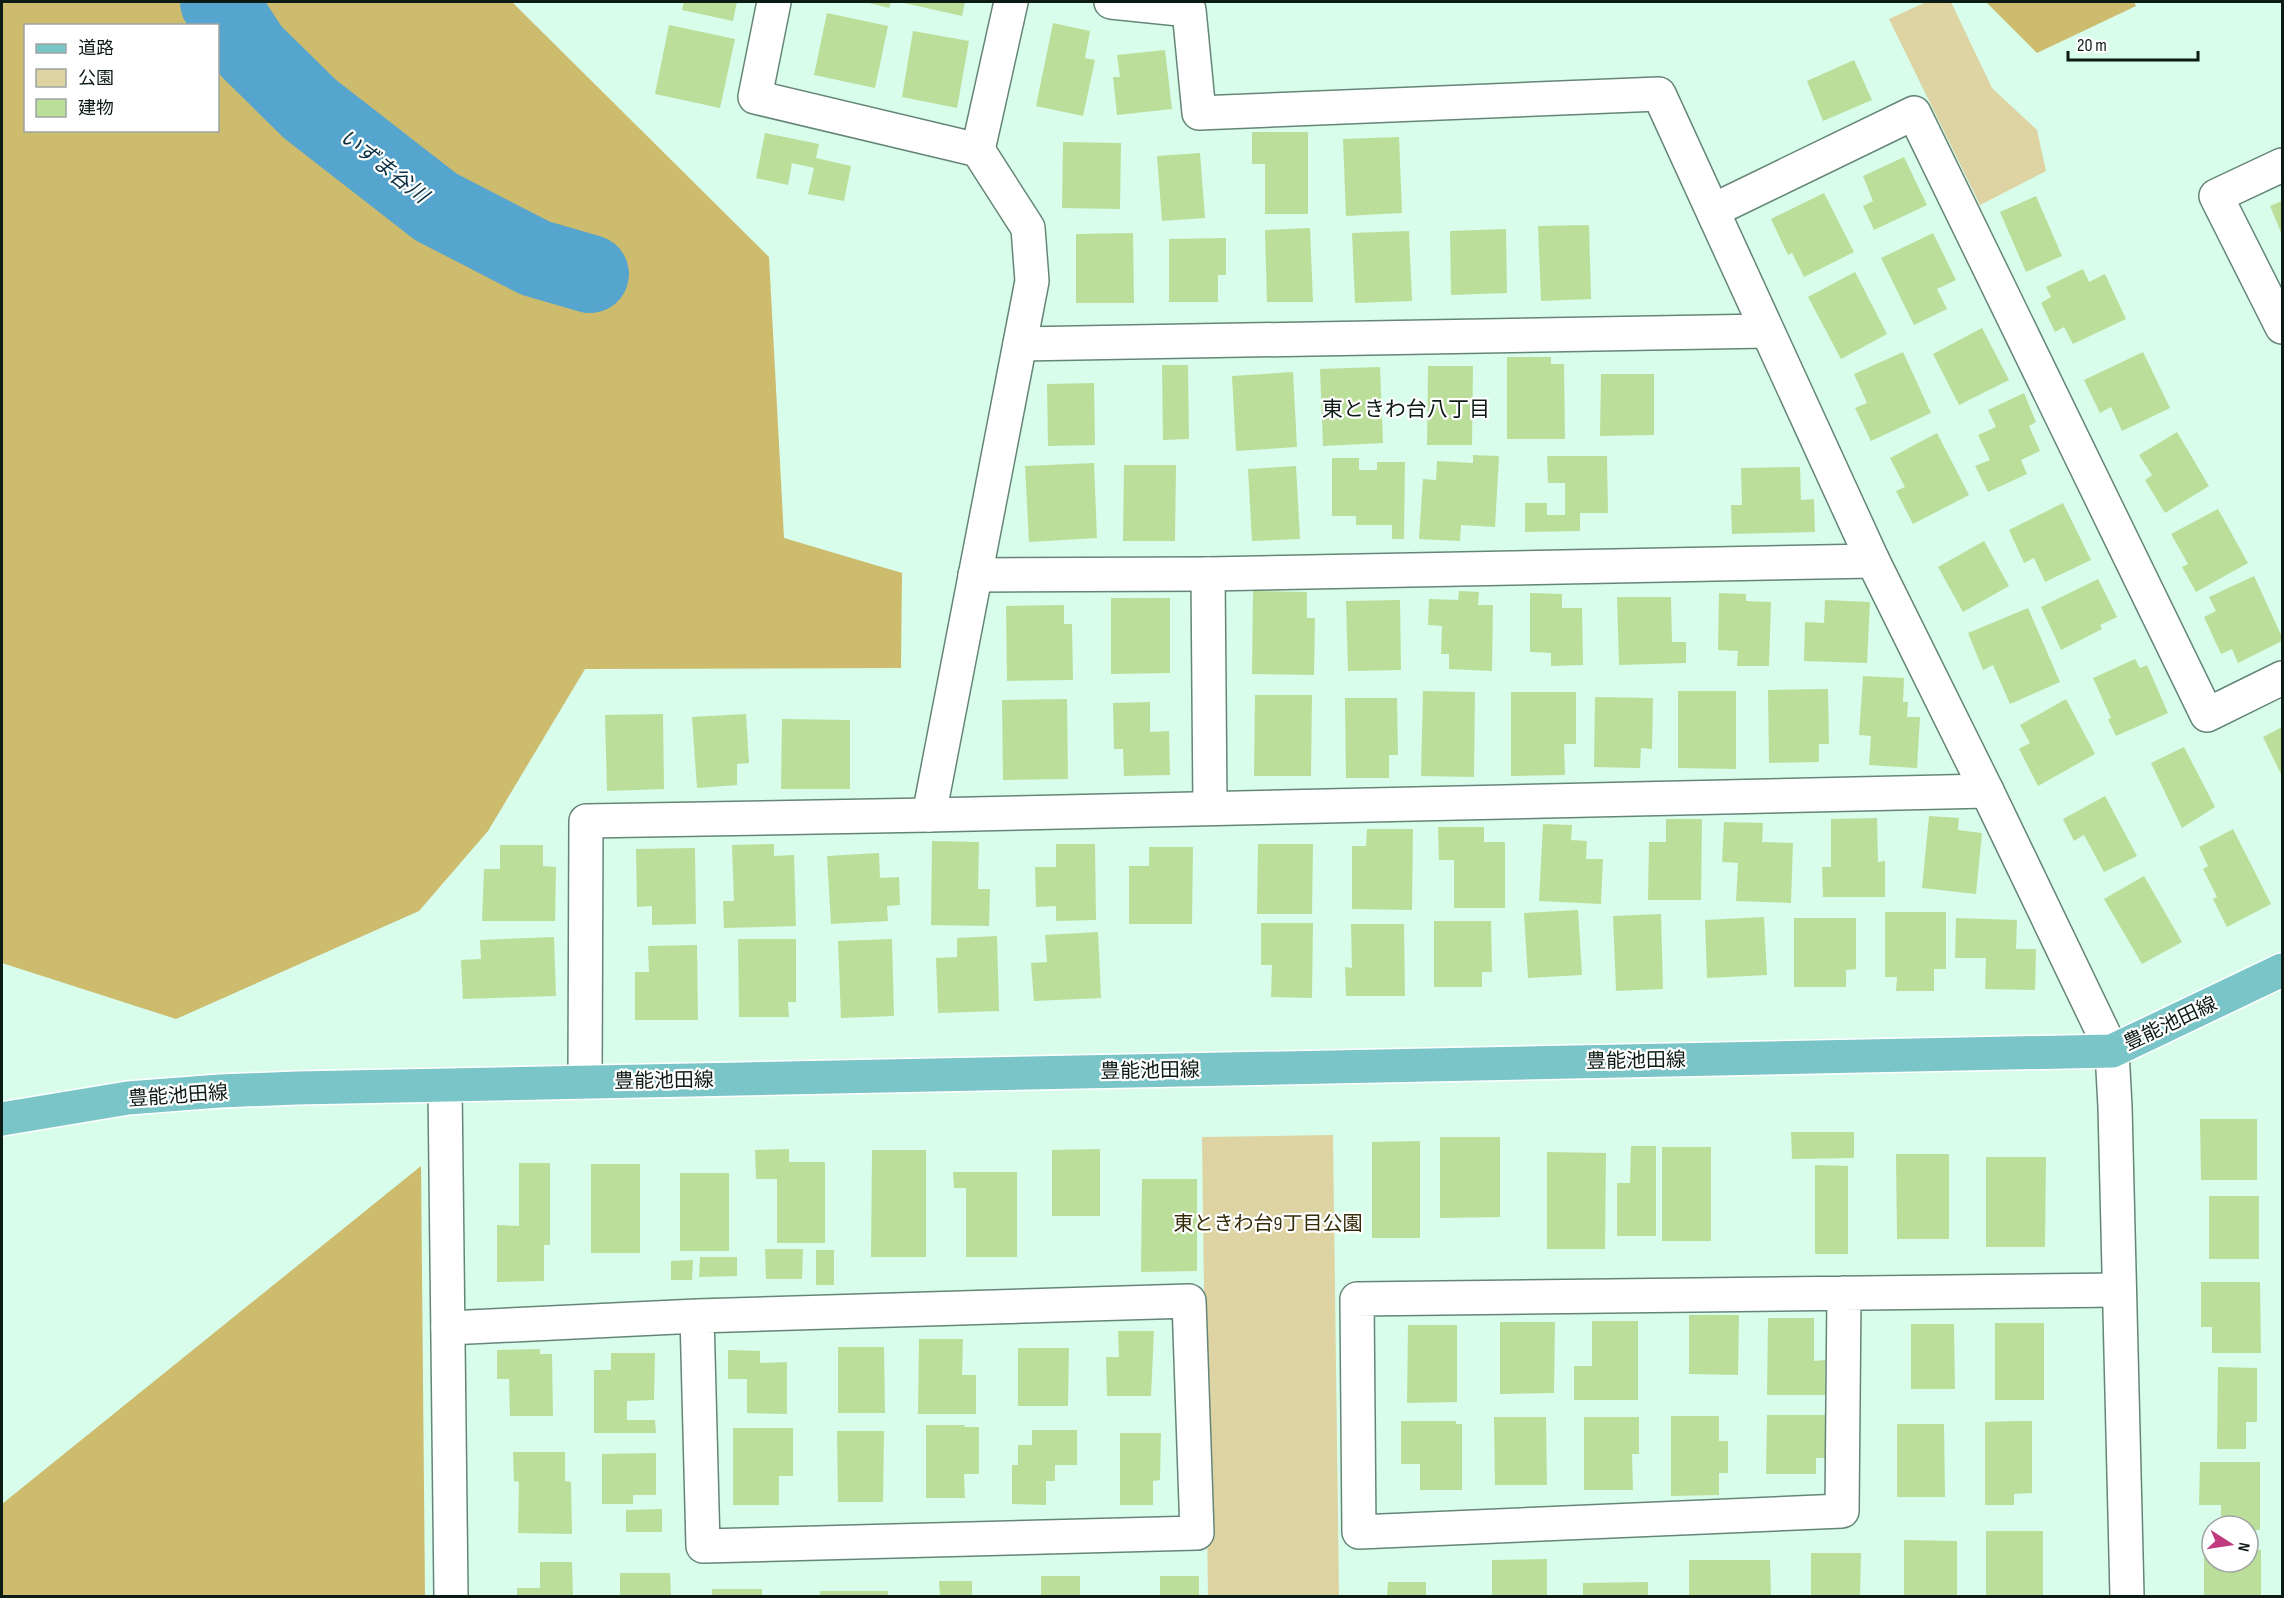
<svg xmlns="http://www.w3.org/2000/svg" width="2284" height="1598" font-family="'Sofia Sans Condensed','Noto Sans JP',sans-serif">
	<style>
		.green { fill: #ded3a2 }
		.forest { fill: #cdbb6e; fill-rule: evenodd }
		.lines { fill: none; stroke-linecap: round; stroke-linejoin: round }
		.river { stroke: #55a5cf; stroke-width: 78 }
		.building { fill: #bbdf9a }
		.minor-casing { stroke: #658677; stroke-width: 36 }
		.major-casing { stroke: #fff; stroke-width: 36 }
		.minor { stroke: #fff; stroke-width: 33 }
		.major { stroke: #7ac5c8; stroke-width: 33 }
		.labels { text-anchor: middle; stroke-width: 4.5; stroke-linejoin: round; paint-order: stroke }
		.street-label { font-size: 20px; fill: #0d1b15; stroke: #fff }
		.park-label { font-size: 20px; fill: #342c08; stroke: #fff }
		.water-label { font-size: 21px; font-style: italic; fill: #0a2f41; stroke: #fff }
		.neighbourhood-label { font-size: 21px; fill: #0d1b15; stroke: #fff }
	</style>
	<rect width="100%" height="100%" fill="#d8fdeb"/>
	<g class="green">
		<polygon points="1926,2 1951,2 1992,88 2037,130 2046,171 1980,205 1889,19"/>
		<polygon points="1333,1135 1339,1596 1208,1596 1202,1137"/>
	</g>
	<g class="forest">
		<path d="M2 2H512L769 257 784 538 902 573 901 668 585 669 488 831 419 911 176 1019 2 963ZM26 26H218V130H26Z"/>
		<polygon points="1986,2 2134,2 2136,6 2037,53"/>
		<polygon points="421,1166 425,1596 2,1596 2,1504"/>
	</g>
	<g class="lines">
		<polyline class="river" points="219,2 251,51 310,109 436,207 535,258 590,274"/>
	</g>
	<g class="building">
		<polygon points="684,2 737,2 733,21 682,10"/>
		<polygon points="865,2 891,2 889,8"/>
		<polygon points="905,2 965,2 962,16 904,3"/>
		<polygon points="827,13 888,26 875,88 814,75"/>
		<polygon points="1053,23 1090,31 1085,58 1095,60 1083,116 1036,106"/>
		<polygon points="669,25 735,39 720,108 655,94"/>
		<polygon points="913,31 969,41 957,108 902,97"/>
		<polygon points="1165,50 1172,109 1117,115 1113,77 1120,77 1117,55"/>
		<polygon points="1854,60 1872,100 1823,121 1807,81"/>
		<polygon points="1252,132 1308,132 1308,214 1265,214 1265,164 1252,164"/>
		<polygon points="765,133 819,144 816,158 851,166 844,201 808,194 814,168 792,163 788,185 756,178"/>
		<polygon points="1399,137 1402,213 1346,216 1343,139"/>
		<polygon points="1063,142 1121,143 1120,209 1062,208"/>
		<polygon points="1200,153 1205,218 1162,221 1157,156"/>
		<polygon points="1904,157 1927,205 1874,230 1863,206 1873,201 1863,176"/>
		<polygon points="1824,193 1854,252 1804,277 1792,253 1788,255 1771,219"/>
		<polygon points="2036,196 2062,256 2026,272 2000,212"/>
		<polygon points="2282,201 2282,235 2270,206"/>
		<polygon points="1589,225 1591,299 1541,301 1538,226"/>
		<polygon points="1310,228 1313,302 1267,302 1265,230"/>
		<polygon points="1506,229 1507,293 1451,295 1450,231"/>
		<polygon points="1409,231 1412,301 1355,303 1352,233"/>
		<polygon points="1133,233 1134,303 1076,303 1076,234"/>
		<polygon points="1933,233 1956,280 1937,289 1947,309 1914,325 1881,258"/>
		<polygon points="1226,238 1226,275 1218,275 1218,302 1169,302 1169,239"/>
		<polygon points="2083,269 2089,282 2105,274 2126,319 2073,344 2064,327 2055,332 2041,303 2051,297 2046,287"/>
		<polygon points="1855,272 1887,334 1841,359 1808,297"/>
		<polygon points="1982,328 2009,380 1959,405 1933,354"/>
		<polygon points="1903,352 1931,413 1871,441 1855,408 1867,403 1854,374"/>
		<polygon points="2143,352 2170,408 2122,431 2111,407 2100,413 2084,380"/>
		<polygon points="1507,357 1551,357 1551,364 1564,364 1565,439 1507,439"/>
		<polygon points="1162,365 1188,365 1189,439 1163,440"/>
		<polygon points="1428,366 1473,366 1472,445 1427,445"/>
		<polygon points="1380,367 1383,443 1323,446 1320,369"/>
		<polygon points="1293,372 1297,447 1236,451 1232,376"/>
		<polygon points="1601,374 1654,374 1654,435 1600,436"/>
		<polygon points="1094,383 1095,445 1048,446 1047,384"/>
		<polygon points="2024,393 2036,422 2029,426 2040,451 2021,460 2027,474 1988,492 1975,466 1990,460 1978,435 1996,427 1988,410"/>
		<polygon points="2177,432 2209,486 2165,513 2145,480 2152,475 2139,455"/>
		<polygon points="1937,433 1969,495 1913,524 1896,491 1905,487 1890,458"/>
		<polygon points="1473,455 1499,456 1495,527 1461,525 1460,541 1419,539 1423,479 1436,480 1437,461 1473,463"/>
		<polygon points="1547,456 1607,456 1608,513 1580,513 1580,531 1525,532 1525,503 1547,503 1547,515 1565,515 1565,483 1548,483"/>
		<polygon points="1332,458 1359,458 1359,470 1377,470 1377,462 1405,462 1404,539 1392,539 1392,525 1356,525 1356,516 1332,516"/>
		<polygon points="1094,463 1097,538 1029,542 1025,466"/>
		<polygon points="1124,465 1176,465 1175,541 1123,541"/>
		<polygon points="1296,466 1300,539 1252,541 1248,469"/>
		<polygon points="1800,467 1801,500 1814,499 1815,532 1732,534 1731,505 1742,505 1741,468"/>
		<polygon points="2063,503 2091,560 2045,582 2034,558 2024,563 2009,530"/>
		<polygon points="2218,509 2248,563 2196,592 2182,567 2188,564 2171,534"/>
		<polygon points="1984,541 2009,586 1963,612 1938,567"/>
		<polygon points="2254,576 2282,637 2282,641 2238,663 2232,649 2221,654 2204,617 2216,611 2209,597"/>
		<polygon points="2098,579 2117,617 2100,625 2102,629 2061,650 2041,607"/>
		<polygon points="1253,591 1307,592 1307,618 1315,618 1314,675 1252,674"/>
		<polygon points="1459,591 1479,592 1478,605 1493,605 1492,671 1449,669 1449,654 1441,654 1442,626 1428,625 1429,599 1458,600"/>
		<polygon points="1530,593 1562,594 1562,608 1582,608 1583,665 1551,666 1551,653 1530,652"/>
		<polygon points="1719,593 1746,594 1746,601 1771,602 1769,666 1737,666 1738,651 1718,650"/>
		<polygon points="1617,597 1671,597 1672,642 1686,642 1686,663 1619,665"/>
		<polygon points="1111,598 1170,598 1170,673 1111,674"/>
		<polygon points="1400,600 1401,670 1348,671 1346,601"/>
		<polygon points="1825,600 1870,602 1867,663 1804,661 1805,622 1824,623"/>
		<polygon points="1064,605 1064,624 1072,624 1073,680 1007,681 1006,606"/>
		<polygon points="2028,608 2060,682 2010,704 1993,665 1983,670 1968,633"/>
		<polygon points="2135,659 2140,668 2147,665 2168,713 2116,736 2108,719 2111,718 2093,678"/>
		<polygon points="1863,676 1904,678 1903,702 1908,702 1907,717 1920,717 1917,768 1869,765 1871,736 1859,735"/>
		<polygon points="1828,689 1829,744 1819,744 1819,762 1769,763 1768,690"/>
		<polygon points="1423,691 1475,692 1474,777 1421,776"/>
		<polygon points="1678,691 1736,691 1736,769 1678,768"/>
		<polygon points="1511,692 1576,692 1576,744 1564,744 1565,775 1511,776"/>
		<polygon points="1255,695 1312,695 1311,776 1254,776"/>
		<polygon points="1595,697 1653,698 1652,749 1641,748 1640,768 1594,767"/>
		<polygon points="1345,698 1397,698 1398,755 1389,755 1389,778 1346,778"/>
		<polygon points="1067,699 1068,779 1003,780 1002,700"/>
		<polygon points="2066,699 2095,754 2038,786 2019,749 2030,743 2020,725"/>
		<polygon points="1150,702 1150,732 1169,731 1170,775 1124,776 1123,749 1114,749 1113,703"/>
		<polygon points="663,714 664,789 607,791 605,715"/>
		<polygon points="746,714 749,763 737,764 737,785 697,788 692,717"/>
		<polygon points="782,719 850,720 850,789 781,789"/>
		<polygon points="2282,727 2282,776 2263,737"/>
		<polygon points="2184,747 2215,807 2182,828 2151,763"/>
		<polygon points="2105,796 2137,856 2104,872 2084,835 2074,841 2063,819"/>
		<polygon points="1929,816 1959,818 1958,830 1982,833 1976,894 1922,888"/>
		<polygon points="1877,818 1878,862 1885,861 1885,897 1823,897 1822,867 1831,867 1831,819"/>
		<polygon points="1666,819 1702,819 1701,900 1648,900 1649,842 1666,842"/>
		<polygon points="1724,822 1763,823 1762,842 1793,843 1791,903 1736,901 1738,863 1722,862"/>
		<polygon points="1543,824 1572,825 1571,840 1587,841 1586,859 1603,859 1601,904 1539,901"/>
		<polygon points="1438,827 1484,827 1484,842 1505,842 1505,908 1454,908 1454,860 1439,860"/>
		<polygon points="1367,829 1413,829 1412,910 1352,909 1352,846 1366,846"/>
		<polygon points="2233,829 2271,904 2227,927 2213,899 2217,897 2203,869 2208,866 2199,847"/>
		<polygon points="932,841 979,842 978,889 990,889 989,926 931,925"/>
		<polygon points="774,844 774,856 794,855 796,926 724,928 723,901 734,901 732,845"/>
		<polygon points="1056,844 1095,844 1096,920 1056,921 1056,906 1036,907 1035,867 1056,867"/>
		<polygon points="1258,844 1313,844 1312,914 1257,914"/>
		<polygon points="500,845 543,845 543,866 556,867 555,921 482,921 484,869 500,869"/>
		<polygon points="1149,847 1193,847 1192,924 1129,924 1129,866 1149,866"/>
		<polygon points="695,848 696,924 652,925 652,906 637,907 636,849"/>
		<polygon points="879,853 880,878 899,877 900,905 887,906 888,921 831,924 827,856"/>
		<polygon points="2144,876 2182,942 2142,964 2104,899"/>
		<polygon points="1578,910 1582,975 1528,978 1524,913"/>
		<polygon points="1885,912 1946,912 1946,969 1934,969 1934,991 1896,991 1897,977 1885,977"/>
		<polygon points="1661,914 1663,989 1616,991 1613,916"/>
		<polygon points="1764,917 1767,975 1707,978 1705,920"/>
		<polygon points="1794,918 1856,918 1856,969 1846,970 1846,987 1794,987"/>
		<polygon points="1956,918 2017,920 2016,949 2036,949 2035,990 1985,989 1986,958 1955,958"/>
		<polygon points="1434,921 1491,921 1492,972 1482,972 1482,987 1434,987"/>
		<polygon points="1261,923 1313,923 1312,998 1271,997 1272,965 1261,965"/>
		<polygon points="1351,924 1404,924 1405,996 1346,996 1345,967 1352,968"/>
		<polygon points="1098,932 1101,998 1034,1001 1031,963 1047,962 1045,935"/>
		<polygon points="997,936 999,1011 938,1013 936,958 957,957 957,938"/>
		<polygon points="554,937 556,996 463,999 461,960 481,959 480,940"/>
		<polygon points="738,939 796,939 796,1002 788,1002 789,1017 739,1017"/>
		<polygon points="892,939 894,1016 841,1018 838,941"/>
		<polygon points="697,945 698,1020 635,1020 635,972 649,972 648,946"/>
		<polygon points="2200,1119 2257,1119 2257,1180 2201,1180"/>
		<polygon points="1791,1132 1854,1132 1854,1158 1792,1159"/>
		<polygon points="1440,1137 1500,1137 1500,1217 1440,1218"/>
		<polygon points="1420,1141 1420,1238 1372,1238 1372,1142"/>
		<polygon points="1631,1146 1656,1146 1656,1236 1617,1236 1617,1183 1630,1183"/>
		<rect x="1662" y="1147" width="49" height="94"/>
		<polygon points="789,1149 789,1162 825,1162 825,1243 777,1243 777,1179 756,1179 755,1150"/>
		<polygon points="1100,1149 1100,1216 1052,1216 1052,1150"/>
		<polygon points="872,1150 926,1150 926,1257 871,1257"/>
		<polygon points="1547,1152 1606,1153 1605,1249 1547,1249"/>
		<polygon points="1896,1154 1949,1154 1949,1239 1897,1239"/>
		<polygon points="1986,1157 2046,1157 2045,1247 1986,1247"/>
		<polygon points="519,1163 550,1163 550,1245 544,1245 544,1281 497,1282 497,1225 519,1226"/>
		<rect x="591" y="1164" width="49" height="89"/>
		<polygon points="1815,1165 1848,1166 1848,1254 1815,1254"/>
		<polygon points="953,1172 1017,1172 1017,1257 966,1257 966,1188 954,1188"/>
		<rect x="680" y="1173" width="49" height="78"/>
		<polygon points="1142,1179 1197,1179 1197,1271 1141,1272"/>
		<rect x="2209" y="1196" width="50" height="63"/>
		<polygon points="765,1249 803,1249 802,1279 766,1279"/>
		<rect x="816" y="1250" width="18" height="35"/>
		<polygon points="700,1257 737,1257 737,1276 699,1277"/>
		<polygon points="693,1260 692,1280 671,1280 671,1261"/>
		<polygon points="2201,1282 2260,1282 2261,1353 2212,1353 2212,1327 2201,1327"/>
		<polygon points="1689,1315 1739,1315 1738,1375 1689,1374"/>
		<polygon points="1768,1318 1814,1318 1814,1361 1825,1360 1825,1395 1767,1395"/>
		<polygon points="1592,1321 1638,1321 1638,1400 1574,1400 1574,1366 1592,1366"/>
		<polygon points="1500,1322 1555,1322 1554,1393 1500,1394"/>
		<rect x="1995" y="1323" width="49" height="77"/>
		<polygon points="1911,1324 1954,1324 1955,1389 1911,1389"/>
		<polygon points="1408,1325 1457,1325 1457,1402 1407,1403"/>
		<polygon points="1118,1331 1154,1331 1151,1396 1107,1396 1106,1357 1119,1357"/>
		<polygon points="919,1339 963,1339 962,1375 976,1375 976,1414 918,1414"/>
		<polygon points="838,1347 884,1347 885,1413 838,1413"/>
		<polygon points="1018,1348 1069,1348 1068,1406 1018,1406"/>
		<polygon points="540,1349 540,1354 552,1354 553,1416 510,1416 509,1379 497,1379 497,1350"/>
		<polygon points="728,1350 760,1351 760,1363 787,1362 787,1414 747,1413 747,1379 728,1379"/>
		<polygon points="611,1353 655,1353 654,1400 627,1401 627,1420 655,1420 656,1433 594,1433 594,1370 611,1370"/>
		<polygon points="2218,1367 2257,1368 2257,1422 2246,1422 2246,1449 2217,1449"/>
		<polygon points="1767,1415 1827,1415 1826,1458 1816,1458 1816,1474 1766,1474"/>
		<polygon points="1671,1416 1719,1416 1719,1441 1728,1441 1728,1473 1719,1473 1719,1495 1671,1496"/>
		<polygon points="1494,1417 1546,1417 1547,1485 1495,1485"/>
		<polygon points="1584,1417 1639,1417 1639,1454 1632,1454 1633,1490 1584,1490"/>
		<polygon points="1401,1421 1456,1421 1456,1424 1462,1424 1462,1490 1420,1490 1420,1464 1401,1464"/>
		<polygon points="2014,1421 2032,1421 2032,1493 2014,1494 2014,1505 1985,1505 1985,1422"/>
		<polygon points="1897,1424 1944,1424 1945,1497 1897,1497"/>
		<polygon points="926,1425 965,1425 964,1427 979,1427 979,1474 964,1474 965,1498 926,1498"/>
		<polygon points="733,1428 793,1428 793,1476 779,1476 779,1505 733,1505"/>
		<polygon points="1032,1430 1077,1430 1077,1465 1055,1465 1055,1481 1046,1481 1046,1505 1012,1504 1012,1465 1018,1465 1018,1445 1032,1445"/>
		<polygon points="837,1431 884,1431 883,1502 838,1502"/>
		<polygon points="1120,1433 1161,1433 1160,1480 1153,1481 1153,1505 1120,1505"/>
		<polygon points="513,1452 565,1452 565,1481 571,1482 572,1534 518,1533 519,1482 514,1481"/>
		<polygon points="656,1453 656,1495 633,1495 633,1504 602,1504 602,1454"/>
		<polygon points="2200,1462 2260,1462 2260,1530 2248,1530 2248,1526 2221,1526 2221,1505 2199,1505"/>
		<polygon points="662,1509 662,1532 626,1532 626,1510"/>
		<rect x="1986" y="1531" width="57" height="65"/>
		<polygon points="1904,1540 1957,1541 1957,1596 1904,1596"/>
		<polygon points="2204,1550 2212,1550 2212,1562 2248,1562 2248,1550 2261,1550 2261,1596 2204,1596"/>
		<polygon points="1811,1553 1861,1553 1860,1596 1811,1596"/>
		<polygon points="1547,1559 1547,1596 1492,1596 1492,1560"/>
		<polygon points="1689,1560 1770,1560 1771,1596 1689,1596"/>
		<polygon points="540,1562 572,1562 573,1596 517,1596 517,1588 540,1588"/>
		<polygon points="620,1573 670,1573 671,1596 620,1596"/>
		<rect x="1041" y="1576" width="39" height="20"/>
		<rect x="1160" y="1576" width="39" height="20"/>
		<polygon points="939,1581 972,1581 972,1596 940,1596"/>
		<polygon points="1388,1582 1426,1582 1426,1596 1387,1596"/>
		<polygon points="1648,1582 1648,1596 1583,1596 1583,1583"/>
		<rect x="712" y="1589" width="50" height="7"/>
		<rect x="820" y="1591" width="68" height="5"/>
	</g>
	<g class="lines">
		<defs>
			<g id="minor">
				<polyline points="774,2 755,97 978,150 1028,228 1032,281 929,815"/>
				<polyline points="1111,2 1189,10 1199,113 1659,94 1873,561 1987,791 2112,1051 2115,1107 2127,1596"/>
				<polyline points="978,150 1011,2"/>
				<polyline points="2282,165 2216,196 2282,327"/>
				<polyline points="1714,210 1914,113 2207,715 2282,678"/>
				<polyline points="1020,344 1767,331"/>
				<polyline points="1208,574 1210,808"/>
				<polyline points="975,575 1208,574 1873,561"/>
				<polyline points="585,1082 586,821 929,815 1987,791"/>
				<polyline points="445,1086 451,1596"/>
				<polyline points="1844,1293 1842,1511 1359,1532 1357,1299 2118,1290"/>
				<polyline points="448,1328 697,1316 1189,1301 1197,1533 703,1546 697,1316"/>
			</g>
			<polyline id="major" points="2,1119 128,1098 220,1091 297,1088 2112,1051 2282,970"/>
		</defs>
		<use href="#minor" class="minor-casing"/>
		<use href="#major" class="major-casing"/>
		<use href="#minor" class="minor"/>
		<use href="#major" class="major"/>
	</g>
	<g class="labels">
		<g class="street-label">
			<text transform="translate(2170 1023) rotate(-25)" y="7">豊能池田線</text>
			<text transform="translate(1636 1060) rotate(-1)" y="7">豊能池田線</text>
			<text transform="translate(1150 1070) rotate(-1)" y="7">豊能池田線</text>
			<text transform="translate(664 1080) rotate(-1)" y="7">豊能池田線</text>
			<text transform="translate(178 1095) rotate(-4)" y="7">豊能池田線</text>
		</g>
		<g class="park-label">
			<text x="1268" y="1230">東ときわ台9丁目公園</text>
		</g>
		<g class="water-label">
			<text transform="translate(384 166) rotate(38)" y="7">いずま谷川</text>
		</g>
		<g class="neighbourhood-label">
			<text x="1406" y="416">東ときわ台八丁目</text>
		</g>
	</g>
	<rect width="2284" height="1598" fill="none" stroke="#0d1b15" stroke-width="6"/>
	<rect x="24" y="24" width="195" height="108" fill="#ffffff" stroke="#9ea4a1" stroke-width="1.5"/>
	<rect x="36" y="44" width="30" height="9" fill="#7ac5c8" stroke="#9ea4a1" stroke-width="1.5"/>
	<text x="78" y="54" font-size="18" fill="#0d1b15">道路</text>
	<rect x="36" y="69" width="30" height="18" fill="#ded3a2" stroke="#9ea4a1" stroke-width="1.5"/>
	<text x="78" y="84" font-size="18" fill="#0d1b15">公園</text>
	<rect x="36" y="99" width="30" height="18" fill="#bbdf9a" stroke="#9ea4a1" stroke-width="1.5"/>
	<text x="78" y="114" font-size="18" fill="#0d1b15">建物</text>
	<g transform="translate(2230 1544) rotate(102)"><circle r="28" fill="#ffffff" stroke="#9ea4a1" stroke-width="1.5"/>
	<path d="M0-4.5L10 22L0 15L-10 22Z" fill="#c13c7f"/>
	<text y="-9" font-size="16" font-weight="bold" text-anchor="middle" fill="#0d1b15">N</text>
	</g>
	<path d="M2068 51v9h130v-9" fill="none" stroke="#0d1b15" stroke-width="3"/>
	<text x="2077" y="51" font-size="18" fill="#0d1b15" stroke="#ffffff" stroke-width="4.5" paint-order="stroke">20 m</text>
</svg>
